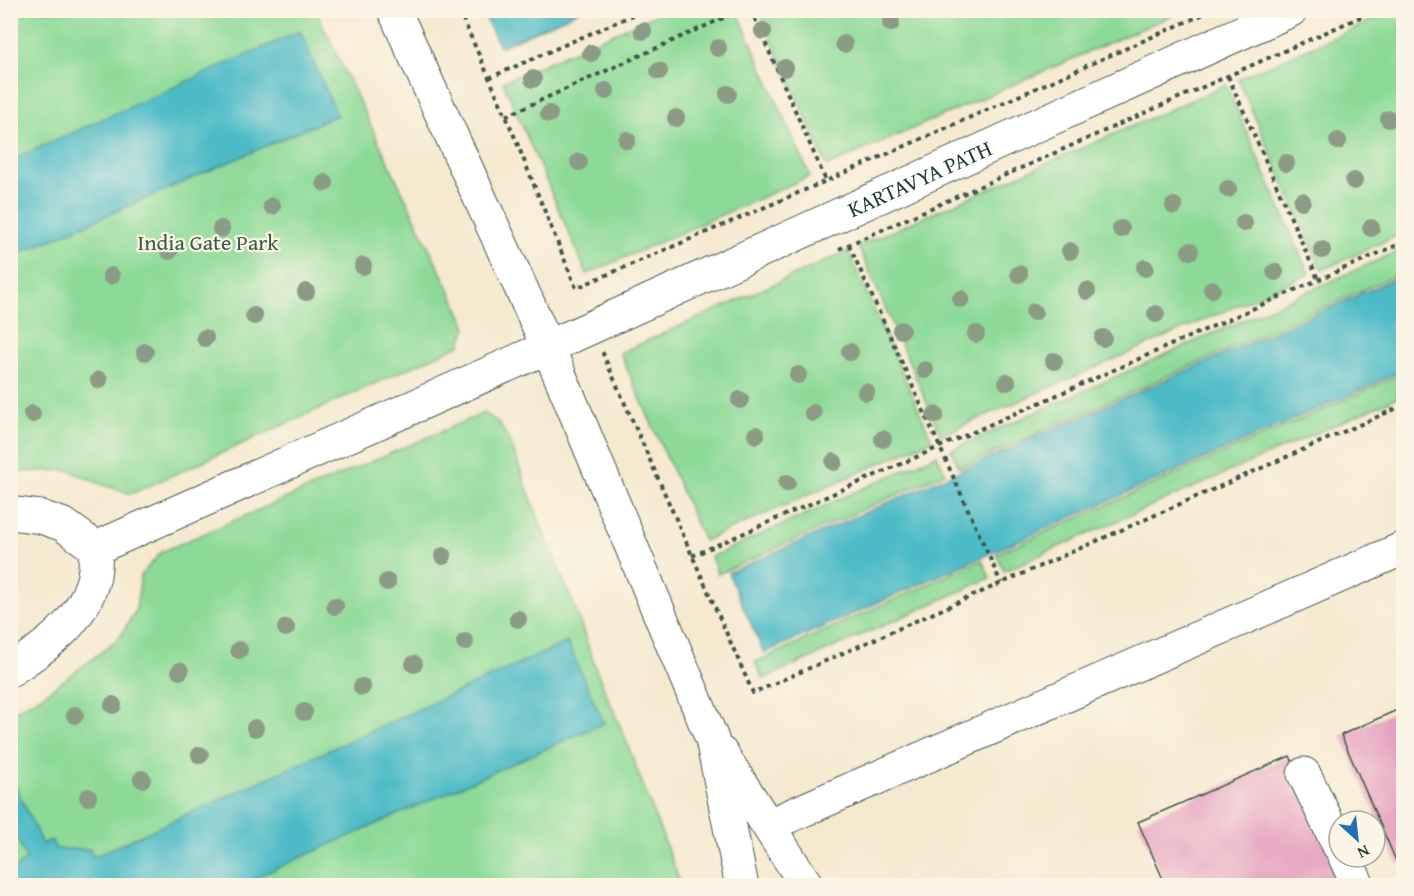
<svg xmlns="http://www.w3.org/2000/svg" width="1414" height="896" font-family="'Gentium Book Plus',serif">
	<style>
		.green { fill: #8dda98; stroke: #568c66; stroke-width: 1.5 }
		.water { fill: #4ebbc7; stroke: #367c7e; stroke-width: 1.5 }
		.building { fill: #e5a0bf }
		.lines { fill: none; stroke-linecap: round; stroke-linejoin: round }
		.minor-casing { stroke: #3f574b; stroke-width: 35 }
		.major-casing { stroke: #3f574b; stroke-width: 35 }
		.path { stroke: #3f574b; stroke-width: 4; stroke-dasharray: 4.5 4.5; stroke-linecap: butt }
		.minor { stroke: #fff; stroke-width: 33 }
		.major { stroke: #fff; stroke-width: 33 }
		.tree { fill: #8c9b85 }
		.labels { text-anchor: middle; stroke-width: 4.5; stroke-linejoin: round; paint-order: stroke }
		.street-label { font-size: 22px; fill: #1f3d34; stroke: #fcf5e5 }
		.park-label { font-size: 22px; fill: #355c48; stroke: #fcf5e5 }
	</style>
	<rect width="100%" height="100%" fill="#fcf5e5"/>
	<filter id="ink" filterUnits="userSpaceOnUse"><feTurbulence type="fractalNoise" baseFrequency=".0167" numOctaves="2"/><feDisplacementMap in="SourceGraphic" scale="12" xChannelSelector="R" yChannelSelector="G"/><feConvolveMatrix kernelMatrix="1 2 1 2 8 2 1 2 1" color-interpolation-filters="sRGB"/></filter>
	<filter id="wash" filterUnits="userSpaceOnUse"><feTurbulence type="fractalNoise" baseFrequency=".008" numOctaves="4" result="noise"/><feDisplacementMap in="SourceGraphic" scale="24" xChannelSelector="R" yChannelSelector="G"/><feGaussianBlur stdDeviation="1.35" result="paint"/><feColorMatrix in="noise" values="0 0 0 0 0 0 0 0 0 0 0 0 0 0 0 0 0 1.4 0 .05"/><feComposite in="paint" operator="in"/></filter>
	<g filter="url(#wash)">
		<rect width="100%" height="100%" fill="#f6e9d0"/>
		<g class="green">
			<polygon points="667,10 737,11 810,176 587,274 503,82"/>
			<polygon points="10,11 316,11 467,327 460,345 131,494 98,483 69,470 11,472"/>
			<polygon points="759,11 1182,11 827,166"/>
			<polygon points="1394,11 1404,11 1403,233 1322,270 1238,79"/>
			<polygon points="1226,85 1309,274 941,435 858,246"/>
			<polygon points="1403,249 1403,272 959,468 951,450"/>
			<polygon points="848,251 932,440 704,541 620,353"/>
			<polygon points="1403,374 1403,395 1004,571 996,554"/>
			<polygon points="484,413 499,423 511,444 545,537 575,608 597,672 623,733 681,885 11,885 10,714 43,695 86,664 120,637 136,610 141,575 161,552"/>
			<polygon points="937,455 945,473 718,574 711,557"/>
			<polygon points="982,560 990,578 763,679 755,662"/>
		</g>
		<g class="water">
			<polygon points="482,11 579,11 500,47"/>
			<polygon points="300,31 337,115 11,257 11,160"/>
			<polygon points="1403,275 1403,371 764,653 728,573"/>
			<polygon points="567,642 604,723 239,885 11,885 11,872 26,859 11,824 11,776 42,844 51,840 56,849 90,849 93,857"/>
		</g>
		<g id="blocks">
			<g class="building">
				<polygon points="1404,707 1404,862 1398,865 1341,735"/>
				<polygon points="1290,756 1345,883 1339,886 1166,886 1138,822"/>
			</g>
		</g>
	</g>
	<g filter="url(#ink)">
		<use href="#blocks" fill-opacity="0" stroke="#3f574b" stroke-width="1.5"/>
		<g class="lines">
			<defs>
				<g id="minor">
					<path d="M10 513 41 517 64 525 96 548C95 558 96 570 93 580 81 623 46 647 10 670"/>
					<polyline points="96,548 548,347"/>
					<polyline points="1304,774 1339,846"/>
					<polyline points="769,825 1404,548"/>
					<polyline points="1345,857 1358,886"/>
				</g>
				<g id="major">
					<polyline points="394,10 548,347 712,739 742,886"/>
					<path id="s1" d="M548 347 1291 10"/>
					<polyline points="721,753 807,886"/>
				</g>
			</defs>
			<use href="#minor" class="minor-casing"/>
			<use href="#major" class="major-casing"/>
			<g class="path">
				<polyline points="459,10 506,116 576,288 826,181 1213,10"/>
				<polyline points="751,10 826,181"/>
				<polyline points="1197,10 1199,16"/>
				<polyline points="1228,76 1318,279"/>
				<polyline points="489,78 644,10"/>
				<polyline points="506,116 741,10"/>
				<polyline points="849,245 1001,583"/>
				<polyline points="839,249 1376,10"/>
				<polyline points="605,353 603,354 753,693 1404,405"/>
				<polyline points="692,556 1404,242"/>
			</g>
			<use href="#minor" class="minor"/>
			<use href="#major" class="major"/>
		</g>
		<g class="tree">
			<circle cx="891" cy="23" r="9"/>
			<circle cx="643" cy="31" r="9"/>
			<circle cx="763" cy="31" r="9"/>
			<circle cx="844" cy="44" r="9"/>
			<circle cx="718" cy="48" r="9"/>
			<circle cx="591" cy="53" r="9"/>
			<circle cx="785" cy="68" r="9"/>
			<circle cx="659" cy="71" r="9"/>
			<circle cx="533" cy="79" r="9"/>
			<circle cx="606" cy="91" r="9"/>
			<circle cx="728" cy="94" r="9"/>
			<circle cx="549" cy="114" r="9"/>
			<circle cx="676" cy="118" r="9"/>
			<circle cx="1389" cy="119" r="9"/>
			<circle cx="627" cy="140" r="9"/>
			<circle cx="1338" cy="141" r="9"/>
			<circle cx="579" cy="162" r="9"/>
			<circle cx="1286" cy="163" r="9"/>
			<circle cx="1354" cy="181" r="9"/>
			<circle cx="325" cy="183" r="9"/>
			<circle cx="1228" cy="189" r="9"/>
			<circle cx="1302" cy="201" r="9"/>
			<circle cx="272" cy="206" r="9"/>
			<circle cx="1174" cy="206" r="9"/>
			<circle cx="1244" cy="223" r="9"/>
			<circle cx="1371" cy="228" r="9"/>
			<circle cx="221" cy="229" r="9"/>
			<circle cx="1121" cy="229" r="9"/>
			<circle cx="1322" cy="250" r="9"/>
			<circle cx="169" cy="251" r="9"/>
			<circle cx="1070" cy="251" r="9"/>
			<circle cx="1190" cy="251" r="9"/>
			<circle cx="363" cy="266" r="9"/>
			<circle cx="1145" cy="268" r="9"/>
			<circle cx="1275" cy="272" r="9"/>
			<circle cx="1019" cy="274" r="9"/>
			<circle cx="111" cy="276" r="9"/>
			<circle cx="1212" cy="289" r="9"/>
			<circle cx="1087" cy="291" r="9"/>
			<circle cx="306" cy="292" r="9"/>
			<circle cx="961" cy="299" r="9"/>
			<circle cx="1034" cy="312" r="9"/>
			<circle cx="1156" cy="314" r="9"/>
			<circle cx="254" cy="316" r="9"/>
			<circle cx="901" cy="330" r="9"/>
			<circle cx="976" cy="334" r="9"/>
			<circle cx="205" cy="338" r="9"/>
			<circle cx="1103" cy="338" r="9"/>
			<circle cx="145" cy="352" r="9"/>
			<circle cx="850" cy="352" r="9"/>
			<circle cx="1054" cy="361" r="9"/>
			<circle cx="925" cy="370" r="9"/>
			<circle cx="798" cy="375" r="9"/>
			<circle cx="99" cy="380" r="9"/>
			<circle cx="1007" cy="382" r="9"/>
			<circle cx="866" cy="392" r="9"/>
			<circle cx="740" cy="400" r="9"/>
			<circle cx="813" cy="413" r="9"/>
			<circle cx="32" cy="414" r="9"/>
			<circle cx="935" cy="415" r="9"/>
			<circle cx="756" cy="435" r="9"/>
			<circle cx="883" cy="439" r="9"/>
			<circle cx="834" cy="462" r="9"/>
			<circle cx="787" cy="483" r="9"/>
			<circle cx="443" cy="556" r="9"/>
			<circle cx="387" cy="582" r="9"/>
			<circle cx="335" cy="606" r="9"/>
			<circle cx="518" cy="619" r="9"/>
			<circle cx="286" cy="628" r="9"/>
			<circle cx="465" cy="642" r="9"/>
			<circle cx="239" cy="650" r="9"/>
			<circle cx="414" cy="664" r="9"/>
			<circle cx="180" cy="671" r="9"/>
			<circle cx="362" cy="687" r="9"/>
			<circle cx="113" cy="705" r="9"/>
			<circle cx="304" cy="712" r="9"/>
			<circle cx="75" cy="715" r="9"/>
			<circle cx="255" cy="728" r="9"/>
			<circle cx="200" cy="755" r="9"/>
			<circle cx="142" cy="779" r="9"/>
			<circle cx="88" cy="797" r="9"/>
		</g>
	</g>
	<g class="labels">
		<g class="street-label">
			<text dy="8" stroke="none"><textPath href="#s1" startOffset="408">KARTAVYA PATH</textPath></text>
		</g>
		<g class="park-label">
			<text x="208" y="250">India Gate Park</text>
		</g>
	</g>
	<rect width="1414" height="896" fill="none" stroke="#fcf5e5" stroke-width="36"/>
	<g transform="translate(1357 839) rotate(153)"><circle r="28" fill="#fcf5e5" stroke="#a4ab9e" stroke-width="1.5"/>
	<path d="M0-4.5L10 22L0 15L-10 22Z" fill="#1f6fb2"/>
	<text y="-9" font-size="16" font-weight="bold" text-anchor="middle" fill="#1f3d34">N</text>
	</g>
</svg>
